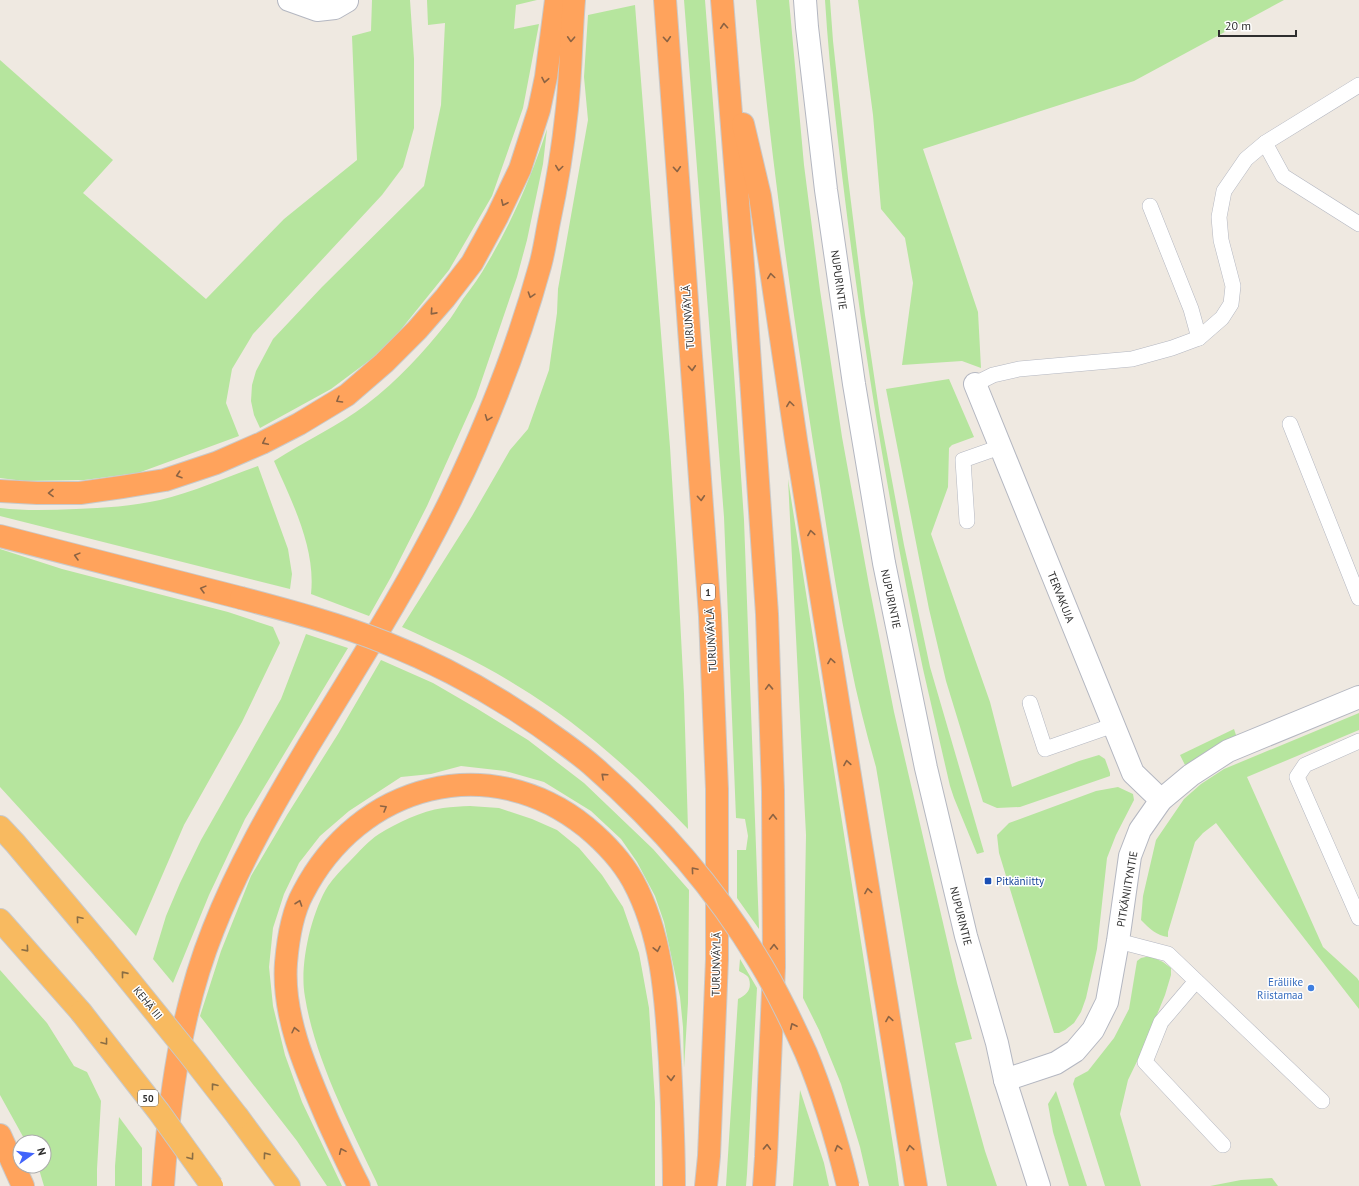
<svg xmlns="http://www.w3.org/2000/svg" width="1359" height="1186" font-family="'PT Sans',sans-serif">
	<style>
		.green { fill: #b6e59e }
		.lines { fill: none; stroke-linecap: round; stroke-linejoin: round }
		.service-casing { stroke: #b4b7c1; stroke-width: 16 }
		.minor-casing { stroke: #b4b7c1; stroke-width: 24 }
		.secondary-casing { stroke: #b4b7c1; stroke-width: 24 }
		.trunk-casing { stroke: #c9c9c9; stroke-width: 24 }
		.motorway-casing { stroke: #c9c9c9; stroke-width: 24 }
		.service { stroke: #fff; stroke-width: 15 }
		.minor { stroke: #fff; stroke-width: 22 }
		.secondary { stroke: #fff; stroke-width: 22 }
		.trunk { stroke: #f8ba60; stroke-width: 22 }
		.motorway { stroke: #ffa35c; stroke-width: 22 }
		.trunk-bridge-casing { stroke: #c9c9c9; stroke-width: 24; stroke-linecap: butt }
		.motorway-bridge-casing { stroke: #c9c9c9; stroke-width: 24; stroke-linecap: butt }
		.trunk-bridge { stroke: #f8ba60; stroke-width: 22 }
		.motorway-bridge { stroke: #ffa35c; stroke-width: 22 }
		.oneway { stroke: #8c6343 }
		.oneway2 { stroke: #896d44 }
		.transit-dot { fill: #1a4fb4; stroke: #fff; stroke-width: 1.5 }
		.shop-dot { fill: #3f7fe0; stroke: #fff; stroke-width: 1.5 }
		.labels { text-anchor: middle; stroke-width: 3; stroke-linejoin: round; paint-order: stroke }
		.shield { fill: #fff; stroke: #6d6d6d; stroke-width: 1 }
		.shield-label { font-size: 10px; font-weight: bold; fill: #2e2e2e }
		.street-label { font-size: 11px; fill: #2e2e2e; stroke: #fff }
		.transit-label { font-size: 11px; fill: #164399; stroke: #fff; text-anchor: start }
		.shop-label { font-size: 11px; fill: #366cbe; stroke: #fff; text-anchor: end }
	</style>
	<rect width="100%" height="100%" fill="#efe9e1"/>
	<g class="green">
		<polygon points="372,0 410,0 414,59 414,128 403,167 382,195 253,334 232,369 226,403 239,436 138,473 84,480 24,481 0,478 0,60 113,160 83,193 206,299 284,219 357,160 352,36 371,31"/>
		<polygon points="427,0 537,0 516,5 514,29 539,24 523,108 492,196 449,270 386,348 331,389 260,428 254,415 251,401 252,385 256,371 273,339 322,287 424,186 441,105 445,23 428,25"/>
		<polygon points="684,0 705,0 734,373 744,520 759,929 737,898 737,850 746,850 748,836 745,819 736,818 724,517"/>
		<path d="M756 0H789L804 165 820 290 842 437 869 585 894 712 957 983 972 1039 955 1043 985 1151 997 1186H947L939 1142 876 767C866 732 857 697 850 661 835 589 825 515 813 442 790 295 770 148 756 0Z"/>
		<path d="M825 0H830L833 41 848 178 865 315 880 416 904 545 930 667 984 852 977 854 954 798 950 786C941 747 932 708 923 669 893 527 869 383 850 239 840 159 830 80 825 0Z"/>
		<polygon points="858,0 1284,0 1134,81 923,149 978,312 981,368 962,361 902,365 913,283 905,238 881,209 873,115"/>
		<path d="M635 5 670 447 677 560 684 694 688 829C636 774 581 724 516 685 480 662 441 645 402 627L472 516 510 450 528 429 549 370 557 313 558 289 588 120 584 77 588 15Z"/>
		<path d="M547 129 543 164 527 240 517 277 476 397 427 506 391 577 369 616 311 594C316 548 292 502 274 461 305 441 338 426 367 404 397 381 423 353 446 324 452 317 457 308 463 299 472 287 481 275 488 262 513 220 532 175 547 129Z"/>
		<polygon points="949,379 974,437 952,445 949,448 948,487 931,534 990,702 1012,787 1079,761 1099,755 1105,759 1110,773 1110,776 1020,807 997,808 983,802 946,681 929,609 886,389"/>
		<path d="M258 466 288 549 292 574 290 589 0 516V508C25 511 51 510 76 509 104 508 133 506 160 500 194 492 226 477 258 466Z"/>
		<polygon points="788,479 896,1164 899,1186 869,1186 860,1147 841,1084 819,1030 803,998 806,835"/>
		<polygon points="0,549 62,569 228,612 273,627 280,643 242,722 184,825 136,936 0,787"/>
		<polygon points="306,634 348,648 245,819 209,895 173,983 153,959 166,916 180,883 201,840 281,699"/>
		<polygon points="381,660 433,683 476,708 528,740 584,783 653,849 689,890 688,1003 684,1068 683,1027 680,997 664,922 655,896 637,862 621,839 591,811 544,782 505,771 461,766 431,774 401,777 349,811 320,836 299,863 284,894 273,928 269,967 273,1006 285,1055 302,1102 342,1186 327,1186 297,1141 200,1016 221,951 251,876 287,815 338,734"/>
		<path d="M1359 713V730L1247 777 1323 947 1357 978 1359 981V1009L1259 880 1216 823 1203 833 1195 842 1168 932V937C1157 936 1149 928 1141 920L1143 896 1156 840 1184 799 1201 784 1224 769Z"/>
		<polygon points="1234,729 1238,741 1219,747 1185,765 1180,755"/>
		<polygon points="1118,787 1133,794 1134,800 1116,835 1107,858 1097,949 1086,998 1081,1012 1074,1023 1065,1030 1059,1033 1054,1033 999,853 997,835 1009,823 1096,791"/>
		<path d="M470 806 499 808 532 819 557 830 579 848 602 875 623 907 639 953 649 1008 655 1102V1186H378L376 1181C349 1124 315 1059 305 997 299 966 311 913 328 886 334 877 342 869 350 861 359 852 368 841 379 834 397 823 421 811 443 808 452 807 461 806 470 806Z"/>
		<polygon points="1150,956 1163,962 1171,968 1171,975 1165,995 1142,1051 1128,1080 1120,1114 1141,1186 1105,1186 1073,1084 1075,1078 1088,1071 1114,1038 1129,1009 1137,961 1141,958"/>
		<path d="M740 959 757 988 747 1174 746 1186H726L738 999C747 995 752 989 749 979 748 975 742 973 739 971Z"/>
		<polygon points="0,970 47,1023 74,1066 87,1072 101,1101 97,1169 97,1186 44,1186 38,1166 44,1166 44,1142 26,1142 0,1095"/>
		<polygon points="800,1090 824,1163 829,1186 793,1186"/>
		<polygon points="1056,1091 1087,1186 1069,1186 1053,1132 1048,1104"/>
		<polygon points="119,1117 142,1148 142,1186 115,1186 115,1166"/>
		<polygon points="1272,1178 1278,1186 1210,1186 1241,1180"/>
	</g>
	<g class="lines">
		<defs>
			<g id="service">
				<polyline points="1265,143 1283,176 1359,224"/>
				<polyline points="1199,338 1222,318 1231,304 1233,286 1221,240 1219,217 1224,191 1246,159 1265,143 1359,85"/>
				<polyline points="975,384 993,375 1019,369 1132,359 1172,348 1199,338 1191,309 1150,206"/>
				<polyline points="1290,424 1359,598"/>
				<polyline points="967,521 963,460 1000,447"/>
				<polyline points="1030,703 1045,749 1114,725"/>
				<polyline points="1359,741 1305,765 1297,777 1359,918"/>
				<polyline points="1118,941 1168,954 1322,1101"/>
				<polyline points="1196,981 1161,1022 1145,1062 1223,1145"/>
			</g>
			<g id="minor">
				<polyline points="289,0 317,10 335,8 347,1"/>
				<polyline points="975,384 1133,773 1161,800"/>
				<polyline points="1005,1080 1056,1063 1075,1051 1093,1030 1107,1002 1118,941 1130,856 1140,830 1161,800 1191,775 1228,751 1359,697"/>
			</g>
			<polyline id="secondary" points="805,0 807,27 826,190 854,384 884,563 926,768 966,936 997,1043 1005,1080 1039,1186"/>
			<g id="trunk">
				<polyline points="0,827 15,843 104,949"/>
				<polyline points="0,920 81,1012"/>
				<polyline points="238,1117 289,1186"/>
			</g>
			<g id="motorway">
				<polyline points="665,0 710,616 717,789 717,959 709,1156 706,1186"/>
				<polyline points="722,0 745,290 767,614 773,791 774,967 766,1157 764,1186"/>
				<polyline points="743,124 760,196 796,440 916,1186"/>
				<polyline points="0,491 37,493 80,493 122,487 165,480 216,463 262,443 299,424 347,395 384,363 417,330 445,298 472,263 497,217 520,169 539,110 546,77 556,0"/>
				<polyline points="0,536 241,598"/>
				<polyline points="0,1135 23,1186"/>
				<path d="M163 1186C169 1100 181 1010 213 930 238 866 272 807 307 748 357 666 409 585 451 499 487 424 518 346 540 266 544 252 546 237 549 222 557 185 563 147 567 109 571 73 571 36 574 0"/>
				<path d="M359 1186C348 1165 338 1143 328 1121 307 1072 282 1017 286 963 288 939 292 913 303 893 359 784 489 749 586 827 604 842 622 861 633 881 663 936 666 1001 670 1062 672 1104 674 1145 674 1186"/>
			</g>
		</defs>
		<use href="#service" class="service-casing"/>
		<use href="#minor" class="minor-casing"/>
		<use href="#secondary" class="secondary-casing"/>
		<use href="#trunk" class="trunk-casing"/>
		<use href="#motorway" class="motorway-casing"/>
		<use href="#service" class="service"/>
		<use href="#minor" class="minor"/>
		<use href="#secondary" class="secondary"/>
		<use href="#trunk" class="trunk"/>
		<use href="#motorway" class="motorway"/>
		<defs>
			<g id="trunk-bridge">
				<polyline points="104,949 189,1054 238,1117"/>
				<polyline points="81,1012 159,1112 212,1186"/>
			</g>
			<path id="motorway-bridge" d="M241 598C290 611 339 624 386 643 449 668 508 702 562 742 573 750 584 758 594 767 658 823 715 888 759 961 777 990 792 1022 806 1053 824 1096 837 1141 848 1186"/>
		</defs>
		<use href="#trunk-bridge" class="trunk-bridge-casing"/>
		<use href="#motorway-bridge" class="motorway-bridge-casing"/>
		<use href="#trunk-bridge" class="trunk-bridge"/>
		<use href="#motorway-bridge" class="motorway-bridge"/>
	</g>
	<defs><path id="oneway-chevron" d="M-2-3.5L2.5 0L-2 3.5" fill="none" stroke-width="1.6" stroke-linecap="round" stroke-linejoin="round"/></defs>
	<g class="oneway">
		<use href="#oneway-chevron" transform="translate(724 26) rotate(-94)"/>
		<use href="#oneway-chevron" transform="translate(571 39) rotate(93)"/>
		<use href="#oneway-chevron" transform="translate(667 39) rotate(86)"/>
		<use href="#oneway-chevron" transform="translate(545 80) rotate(101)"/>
		<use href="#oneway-chevron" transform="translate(559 168) rotate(98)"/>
		<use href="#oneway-chevron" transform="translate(677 169) rotate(86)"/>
		<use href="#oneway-chevron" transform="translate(504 203) rotate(115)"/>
		<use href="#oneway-chevron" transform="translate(771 276) rotate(-98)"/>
		<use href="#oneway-chevron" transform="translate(531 295) rotate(108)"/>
		<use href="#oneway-chevron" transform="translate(433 312) rotate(132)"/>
		<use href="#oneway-chevron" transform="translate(692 368) rotate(86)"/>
		<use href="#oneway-chevron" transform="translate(339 400) rotate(149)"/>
		<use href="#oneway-chevron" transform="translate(790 404) rotate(-98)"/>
		<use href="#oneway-chevron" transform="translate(488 418) rotate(111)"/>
		<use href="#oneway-chevron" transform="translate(265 442) rotate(154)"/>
		<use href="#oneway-chevron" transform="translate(179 475) rotate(162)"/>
		<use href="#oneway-chevron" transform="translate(51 493) rotate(179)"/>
		<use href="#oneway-chevron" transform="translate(701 498) rotate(86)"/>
		<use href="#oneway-chevron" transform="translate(811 533) rotate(-99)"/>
		<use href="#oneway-chevron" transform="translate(77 556) rotate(-165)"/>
		<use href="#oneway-chevron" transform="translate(203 589) rotate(-165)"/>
		<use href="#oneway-chevron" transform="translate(831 661) rotate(-99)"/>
		<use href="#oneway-chevron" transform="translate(769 687) rotate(-92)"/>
		<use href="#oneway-chevron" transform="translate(847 763) rotate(-99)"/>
		<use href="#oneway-chevron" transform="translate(604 776) rotate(-138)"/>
		<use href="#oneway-chevron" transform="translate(384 808) rotate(-30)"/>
		<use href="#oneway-chevron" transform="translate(773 817) rotate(-90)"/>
		<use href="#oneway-chevron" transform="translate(694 870) rotate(-130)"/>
		<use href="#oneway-chevron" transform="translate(868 891) rotate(-99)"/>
		<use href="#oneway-chevron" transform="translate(299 903) rotate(-71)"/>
		<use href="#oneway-chevron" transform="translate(774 947) rotate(-90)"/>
		<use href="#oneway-chevron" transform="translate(657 949) rotate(78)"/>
		<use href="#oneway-chevron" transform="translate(889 1019) rotate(-99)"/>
		<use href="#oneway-chevron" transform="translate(793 1026) rotate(-115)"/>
		<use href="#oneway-chevron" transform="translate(295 1030) rotate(-103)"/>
		<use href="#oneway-chevron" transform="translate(671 1078) rotate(87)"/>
		<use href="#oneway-chevron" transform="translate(767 1147) rotate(-88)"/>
		<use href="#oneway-chevron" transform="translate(838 1148) rotate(-105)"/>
		<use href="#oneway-chevron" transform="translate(910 1148) rotate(-99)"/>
		<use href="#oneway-chevron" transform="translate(342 1151) rotate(-114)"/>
	</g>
	<g class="oneway2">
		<use href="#oneway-chevron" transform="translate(79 919) rotate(-130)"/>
		<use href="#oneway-chevron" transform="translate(26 949) rotate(49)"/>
		<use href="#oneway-chevron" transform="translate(124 974) rotate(-129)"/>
		<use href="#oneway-chevron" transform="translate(105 1042) rotate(52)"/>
		<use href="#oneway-chevron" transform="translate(214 1086) rotate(-128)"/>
		<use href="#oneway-chevron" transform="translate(266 1155) rotate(-126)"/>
		<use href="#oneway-chevron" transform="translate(191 1157) rotate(54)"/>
	</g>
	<rect class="transit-dot" x="984" y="877" width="8" height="8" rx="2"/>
	<circle class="shop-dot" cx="1311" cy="988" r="4"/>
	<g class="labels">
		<g class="shield">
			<rect x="701" y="584" width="14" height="16" rx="3"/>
			<rect x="138" y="1090" width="20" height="16" rx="3"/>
		</g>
		<g class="shield-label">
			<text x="708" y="596">1</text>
			<text x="148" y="1102">50</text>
		</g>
		<g class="street-label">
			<text transform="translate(839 280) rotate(82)" y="4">NUPURINTIE</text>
			<text transform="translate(688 317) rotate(-94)" y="4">TURUNVÄYLÄ</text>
			<text transform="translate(1061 597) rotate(68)" y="4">TERVAKUJA</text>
			<text transform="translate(891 599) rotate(78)" y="4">NUPURINTIE</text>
			<text transform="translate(711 640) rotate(-93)" y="4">TURUNVÄYLÄ</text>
			<text transform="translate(1127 889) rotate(-80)" y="4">PITKÄNIITYNTIE</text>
			<text transform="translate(961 916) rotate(76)" y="4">NUPURINTIE</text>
			<text transform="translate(716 964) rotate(-89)" y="4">TURUNVÄYLÄ</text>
			<text transform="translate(148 1003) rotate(51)" y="4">KEHÄ III</text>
		</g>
		<g class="transit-label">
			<text x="996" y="885">Pitkäniitty</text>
		</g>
		<g class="shop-label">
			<text x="1303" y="986">Eräliike<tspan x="1303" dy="13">Riistamaa</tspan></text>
		</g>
	</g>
	<g transform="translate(32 1154) rotate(76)"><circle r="19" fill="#ffffff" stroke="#ababab"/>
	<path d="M0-3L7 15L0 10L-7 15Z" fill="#4264fb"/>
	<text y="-6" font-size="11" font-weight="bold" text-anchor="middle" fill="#2e2e2e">N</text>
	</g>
	<path d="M1219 30v6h77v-6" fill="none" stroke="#2e2e2e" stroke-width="2"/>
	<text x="1225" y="30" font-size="12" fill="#2e2e2e" stroke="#ffffff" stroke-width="3" paint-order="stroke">20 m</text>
</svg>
